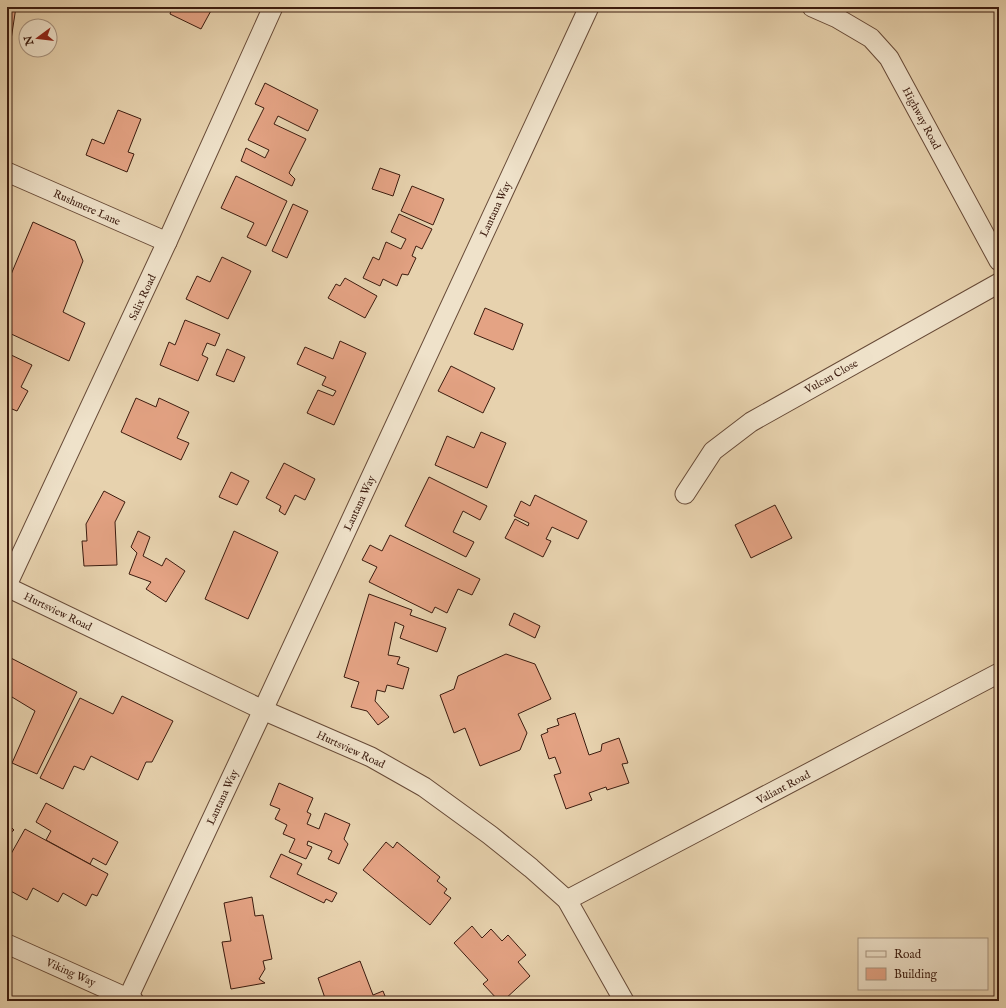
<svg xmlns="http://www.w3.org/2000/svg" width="1006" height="1008" font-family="'IM FELL English',serif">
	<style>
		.building { fill: #e4a384; stroke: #3c1c0f }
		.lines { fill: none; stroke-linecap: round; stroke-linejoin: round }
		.minor-casing { stroke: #674a37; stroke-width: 21 }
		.minor { stroke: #efe2ca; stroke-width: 19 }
		.labels { text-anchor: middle; stroke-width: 3; stroke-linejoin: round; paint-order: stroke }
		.street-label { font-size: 11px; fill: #3c1c0f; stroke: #efe2ca }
	</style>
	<rect width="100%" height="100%" fill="#e7d2ae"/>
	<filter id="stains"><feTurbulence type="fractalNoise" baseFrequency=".005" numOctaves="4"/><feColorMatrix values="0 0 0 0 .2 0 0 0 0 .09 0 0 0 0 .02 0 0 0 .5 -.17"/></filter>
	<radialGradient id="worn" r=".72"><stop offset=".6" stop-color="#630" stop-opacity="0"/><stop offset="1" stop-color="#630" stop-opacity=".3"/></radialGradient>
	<g class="building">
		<polygon points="7,7 16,7 9,53 7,53"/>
		<polygon points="172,7 213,7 201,29 170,14"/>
		<polygon points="265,83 318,110 308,131 278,116 274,124 306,139 289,173 295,179 292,186 241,161 246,148 265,158 269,150 248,140 264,108 255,104"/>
		<polygon points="118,110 141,119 128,152 134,154 127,172 86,155 92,139 104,144"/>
		<polygon points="380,168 400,175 393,196 372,189"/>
		<polygon points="236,176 287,201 266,246 247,237 254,223 221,208"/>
		<polygon points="412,186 444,199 433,225 401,211"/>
		<polygon points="293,204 308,211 287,258 272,251"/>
		<polygon points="399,214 432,229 422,249 416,246 412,256 416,258 408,275 402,274 397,286 383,279 380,286 363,278 373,257 379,260 386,242 401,249 406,239 391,232"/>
		<polygon points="33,222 75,241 83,261 63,312 85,323 69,361 7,332 7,284"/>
		<polygon points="222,257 251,271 228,319 186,299 197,276 210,282"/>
		<polygon points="345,278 377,296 365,318 328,298 336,284 340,286"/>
		<polygon points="485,308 523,324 513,350 474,334"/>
		<polygon points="185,320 220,334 215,346 207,343 202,355 208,358 198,381 160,365 169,342 175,345"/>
		<polygon points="340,341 366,353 334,425 307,413 318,390 333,396 336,391 322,385 326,377 297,364 305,347 333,359"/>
		<polygon points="227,349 245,357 234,382 216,375"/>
		<polygon points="7,353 32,365 21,387 28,391 17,411 7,407"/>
		<polygon points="451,366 495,388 483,413 438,391"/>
		<polygon points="136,398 156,407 159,398 189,412 177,438 189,443 181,460 121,432"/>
		<polygon points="481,432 506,443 487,488 435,465 447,436 474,448"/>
		<polygon points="284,463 315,479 305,500 295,495 285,515 279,511 281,506 266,498"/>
		<polygon points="231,472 249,481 237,505 219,497"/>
		<polygon points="429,477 487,506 480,520 463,511 453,532 474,542 466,557 405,526"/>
		<polygon points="104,491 125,502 115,522 117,565 84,566 82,541 87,541 86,524"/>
		<polygon points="535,495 587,521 578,539 552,527 546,539 551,541 543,557 505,538 515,519 528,526 529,523 514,516 521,501 530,506"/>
		<polygon points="775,505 792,538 751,558 735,525"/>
		<polygon points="138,531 150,537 143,556 162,566 166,558 185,571 166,602 146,589 151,582 129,574 137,553 131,547"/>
		<polygon points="234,531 278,552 248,619 205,599"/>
		<polygon points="390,535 480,579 472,595 458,589 447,613 435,607 432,613 369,582 377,567 362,560 370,545 382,551"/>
		<polygon points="369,594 412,610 410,615 446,628 437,652 400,638 404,626 395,622 388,655 400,657 397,664 409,668 403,689 387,685 385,692 377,690 375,701 389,717 378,725 367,711 351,707 359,682 344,677"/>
		<polygon points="514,613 540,626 535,638 509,625"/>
		<polygon points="506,654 535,664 551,699 518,714 527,733 520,750 480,766 465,728 454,733 440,695 454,689 458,676"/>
		<polygon points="7,656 77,692 37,774 12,763 35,711 7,694"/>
		<polygon points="122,696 173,721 152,762 146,762 138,780 91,756 84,770 74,766 63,789 40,778 80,698 113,714"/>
		<polygon points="575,713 589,755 601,751 602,744 619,738 628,763 622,764 629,783 607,790 606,787 589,793 592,800 566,809 554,775 561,773 555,757 549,759 541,735 548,732 547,729 559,725 557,719"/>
		<polygon points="279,783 313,798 307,812 311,814 307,824 319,829 325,813 350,824 344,839 348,844 339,864 328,859 332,851 308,841 307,845 312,847 306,859 289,852 295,839 283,834 287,825 275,819 280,809 270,805"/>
		<polygon points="46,803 118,842 106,865 93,858 90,864 46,840 51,831 36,822"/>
		<polygon points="7,823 14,830 7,836"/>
		<polygon points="25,829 108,874 97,896 92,894 86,906 63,893 58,902 33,888 27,900 7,889 7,874 9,869 7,868 7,861"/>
		<polygon points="386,842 393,848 397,842 440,877 437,881 447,889 444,893 451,898 430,925 363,870"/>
		<polygon points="281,854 302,864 297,874 337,893 332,902 326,899 324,903 270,877"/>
		<polygon points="252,897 255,916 263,915 272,959 263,961 265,969 259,979 265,983 231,989 222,942 231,941 224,903"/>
		<polygon points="472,926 482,938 491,929 502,941 508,935 526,955 518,962 530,976 503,1001 499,1001 483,984 488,980 454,943"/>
		<polygon points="360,961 373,995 383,991 387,1001 326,1001 318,978"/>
	</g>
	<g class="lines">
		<defs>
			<g id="minor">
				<polyline points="812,7 837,18 871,38 889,58 999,261"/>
				<polyline points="7,172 167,242"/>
				<polyline points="685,494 713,451 751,422 999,283"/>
				<polyline points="7,585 167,242 273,7"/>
				<polyline points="7,587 263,710 371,757 424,787 490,835 531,868 567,900 624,1001"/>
				<polyline points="567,900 999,673"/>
				<polyline points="7,944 134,1001"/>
				<polyline points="128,998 263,710 589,7"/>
			</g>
		</defs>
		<use href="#minor" class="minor-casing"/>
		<use href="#minor" class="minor"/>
	</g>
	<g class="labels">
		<g class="street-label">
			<text transform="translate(922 118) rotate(62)" y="4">Highway Road</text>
			<text transform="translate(87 207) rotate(24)" y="4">Rushmere Lane</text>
			<text transform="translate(495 209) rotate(-65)" y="4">Lantana Way</text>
			<text transform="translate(142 297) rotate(-65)" y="4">Salix Road</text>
			<text transform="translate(831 376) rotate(-29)" y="4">Vulcan Close</text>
			<text transform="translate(359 503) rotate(-65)" y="4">Lantana Way</text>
			<text transform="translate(58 611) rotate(26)" y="4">Hurtsview Road</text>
			<text transform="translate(351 749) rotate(25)" y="4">Hurtsview Road</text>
			<text transform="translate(783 787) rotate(-28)" y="4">Valiant Road</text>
			<text transform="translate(222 797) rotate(-65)" y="4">Lantana Way</text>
			<text transform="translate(71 972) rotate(24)" y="4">Viking Way</text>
		</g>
	</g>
	<rect width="1006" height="1008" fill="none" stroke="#e7d2ae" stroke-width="24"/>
	<rect x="8" y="8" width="990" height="992" fill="none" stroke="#3c1c0f" stroke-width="2"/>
	<rect x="12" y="12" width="982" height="984" fill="none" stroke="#3c1c0f"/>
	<rect x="858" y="938" width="130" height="52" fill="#efe2ca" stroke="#a7937f"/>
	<rect x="866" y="951" width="20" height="6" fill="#efe2ca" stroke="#a7937f"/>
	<text x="894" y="958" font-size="12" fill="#3c1c0f">Road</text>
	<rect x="866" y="968" width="20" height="12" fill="#e4a384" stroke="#a7937f"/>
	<text x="894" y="978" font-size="12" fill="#3c1c0f">Building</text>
	<g transform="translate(38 38) rotate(255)"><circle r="19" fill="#efe2ca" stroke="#a7937f"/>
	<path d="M0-3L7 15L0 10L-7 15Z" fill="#8f2418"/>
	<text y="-6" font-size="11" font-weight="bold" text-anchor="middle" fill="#3c1c0f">N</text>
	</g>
	<rect width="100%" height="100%" filter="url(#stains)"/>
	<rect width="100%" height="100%" fill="url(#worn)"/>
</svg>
